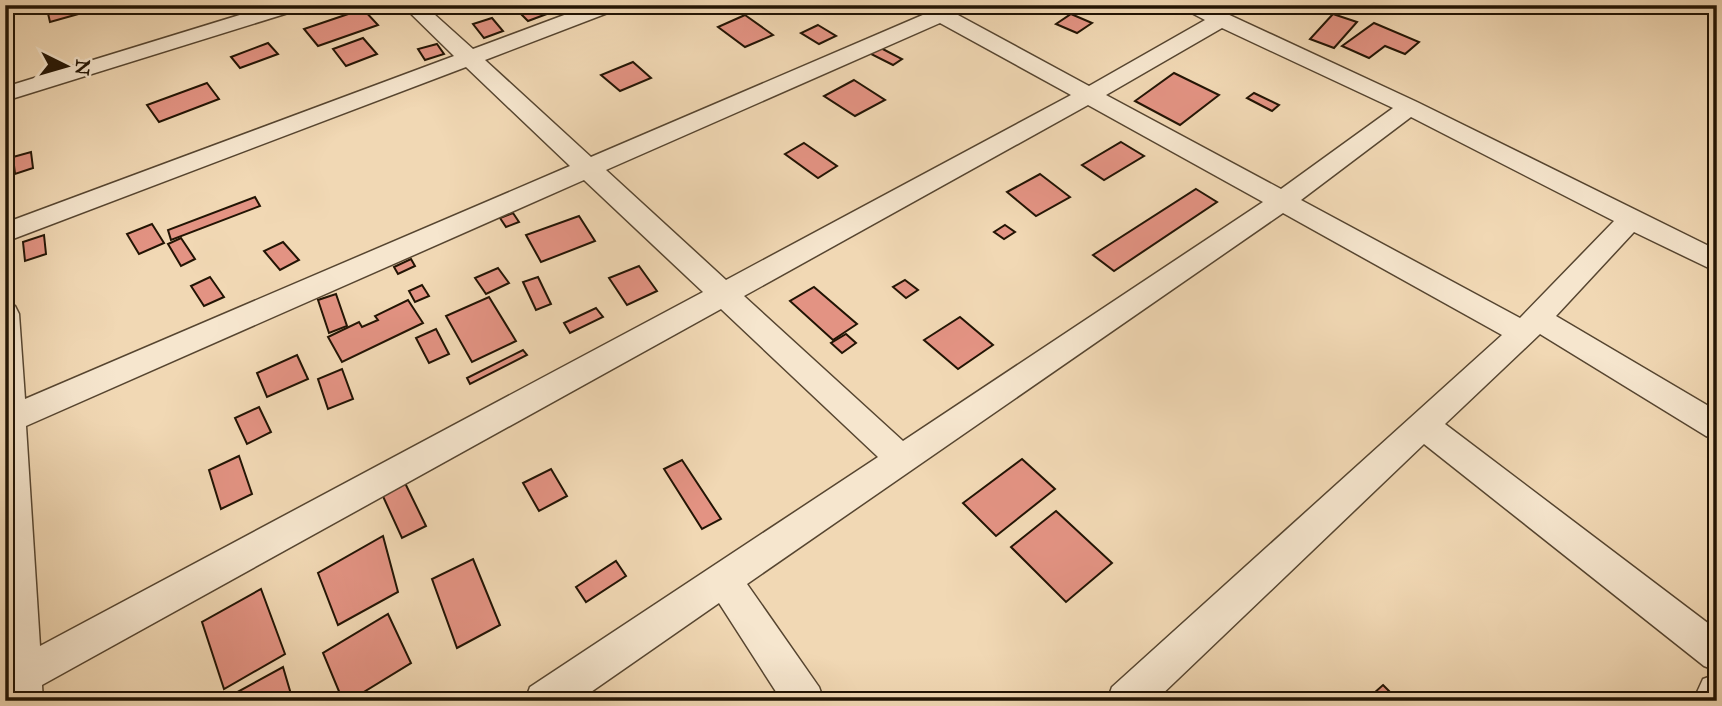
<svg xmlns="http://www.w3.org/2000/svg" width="1722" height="706" font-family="'IM FELL Great Primer',serif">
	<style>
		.building { fill: #e39383; stroke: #221404; stroke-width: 2 }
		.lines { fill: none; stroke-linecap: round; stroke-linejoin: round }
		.minor-casing { stroke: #564530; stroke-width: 3 }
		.minor { fill: #f6e6ce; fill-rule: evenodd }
	</style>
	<rect width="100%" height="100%" fill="#f1d8b4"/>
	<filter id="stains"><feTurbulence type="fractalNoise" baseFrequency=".00286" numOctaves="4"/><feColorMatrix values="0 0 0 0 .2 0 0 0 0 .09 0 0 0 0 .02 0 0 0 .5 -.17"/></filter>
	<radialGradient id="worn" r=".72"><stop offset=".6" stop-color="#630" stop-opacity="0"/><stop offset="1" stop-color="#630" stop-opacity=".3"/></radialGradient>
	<g class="building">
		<polygon points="46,5 80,5 82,13 50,22"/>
		<polygon points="519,5 545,5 552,12 528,21 514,7"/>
		<polygon points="363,9 378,25 318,46 304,29"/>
		<polygon points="1071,14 1092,23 1077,33 1056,24"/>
		<polygon points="1333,14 1357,22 1334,48 1310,39"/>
		<polygon points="745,15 773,35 745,47 718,27"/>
		<polygon points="492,18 503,31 484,38 473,24"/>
		<polygon points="1374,23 1419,42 1405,54 1385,46 1369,58 1342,46"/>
		<polygon points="818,25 836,36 819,44 801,33"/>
		<polygon points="363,38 377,54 346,66 333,49"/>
		<polygon points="268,43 278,54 240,68 231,57"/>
		<polygon points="437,44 444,54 425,60 418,49"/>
		<polygon points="877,46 902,59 893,65 867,52"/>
		<polygon points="633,62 651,78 620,91 601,75"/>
		<polygon points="1174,73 1219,95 1180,125 1135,101"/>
		<polygon points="854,80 885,100 855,116 824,96"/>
		<polygon points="207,83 219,99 159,122 147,105"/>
		<polygon points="1254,93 1279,105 1272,111 1247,98"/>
		<polygon points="1121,142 1144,156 1104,180 1082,165"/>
		<polygon points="804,143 837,166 818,178 785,154"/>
		<polygon points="31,152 33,168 15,174 13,157"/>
		<polygon points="1040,174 1070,197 1036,216 1007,192"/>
		<polygon points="1196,189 1217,202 1114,271 1093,255"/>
		<polygon points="255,197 260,206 171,240 168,230"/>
		<polygon points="513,213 519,222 506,227 500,218"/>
		<polygon points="579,216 595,241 541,262 526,235"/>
		<polygon points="152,224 164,243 139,254 127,234"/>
		<polygon points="1005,225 1015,232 1004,239 994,232"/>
		<polygon points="44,235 46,254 25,261 23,242"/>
		<polygon points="181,238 195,259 181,266 168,244"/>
		<polygon points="283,242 299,260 280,270 264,251"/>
		<polygon points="411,259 415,266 398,274 394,267"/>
		<polygon points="639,266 657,291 627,305 609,278"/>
		<polygon points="498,268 509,283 486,294 475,278"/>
		<polygon points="210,277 224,297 204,306 191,286"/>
		<polygon points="538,277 551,304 536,310 523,282"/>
		<polygon points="905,280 918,290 906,298 893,287"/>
		<polygon points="422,285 429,296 415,302 409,291"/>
		<polygon points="814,287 857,324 833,340 790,301"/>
		<polygon points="336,294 347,326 329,333 318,300"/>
		<polygon points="489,297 516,341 472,362 446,316"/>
		<polygon points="408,300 423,323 342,362 328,337 359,322 362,327 378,320 375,316"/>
		<polygon points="596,308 603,317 570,333 564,323"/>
		<polygon points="960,317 993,345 958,369 924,340"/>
		<polygon points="436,329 449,354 429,363 416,338"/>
		<polygon points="846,334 856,343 842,353 831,343"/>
		<polygon points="523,350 527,355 470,384 467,378"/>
		<polygon points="297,355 308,379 267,397 257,373"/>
		<polygon points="342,369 353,399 328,409 318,379"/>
		<polygon points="259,407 271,432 247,444 235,418"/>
		<polygon points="239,456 252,494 221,509 209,470"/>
		<polygon points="1022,459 1055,489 996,536 963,503"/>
		<polygon points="682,460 721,519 702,529 664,469"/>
		<polygon points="551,469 567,496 539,511 523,483"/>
		<polygon points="404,481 426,526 402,538 381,492"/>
		<polygon points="1056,511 1112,563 1066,602 1011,547"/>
		<polygon points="383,536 398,592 338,625 318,573"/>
		<polygon points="473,559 500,625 457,648 432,579"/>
		<polygon points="616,561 626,576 586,602 576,587"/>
		<polygon points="261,589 285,654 224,689 202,622"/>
		<polygon points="388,614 411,663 349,701 343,701 323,653"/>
		<polygon points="283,667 293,701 221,701"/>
		<polygon points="1383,685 1399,701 1365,701"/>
	</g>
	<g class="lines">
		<defs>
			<g id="minor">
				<polygon points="272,5 304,5 301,9 5,101 5,87"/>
				<path d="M402 5H424L473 49 591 5H621L618 9 485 60 591 157 925 14 921 9 923 5H973L958 15 1089 86 1205 20 1184 9 1181 5H1208L1417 102 1717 250V272L1634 232 1556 316 1717 411V440L1706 436 1540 334 1445 424 1717 630V671L1704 666 1424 444 1155 701H1107L1112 687 1502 335 1283 213 747 584 819 687 824 701H782L719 603 578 701H525L530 687 878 457 721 309 42 685 43 701H5V303L15 306 19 314 25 399 570 166 466 67 5 242V223L454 56ZM940 23 1071 95 726 280 606 170ZM1222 28 1393 108 1281 189 1106 95ZM1088 105 1263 202 903 441 744 296ZM1411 117 1614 221 1520 318 1301 200ZM584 180 703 292 40 646 26 426Z"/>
				<polygon points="1717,674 1717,701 1693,701 1703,679"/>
			</g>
		</defs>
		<use href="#minor" class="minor-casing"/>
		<use href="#minor" class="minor"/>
	</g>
	<rect width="1722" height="706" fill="none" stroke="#f1d8b4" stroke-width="28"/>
	<rect x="7" y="7" width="1708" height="692" fill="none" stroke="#221404" stroke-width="3.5"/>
	<rect x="14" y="14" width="1694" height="678" fill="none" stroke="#221404" stroke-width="2"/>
	<g transform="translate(66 66) rotate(95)" stroke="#f6e6ce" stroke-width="5" paint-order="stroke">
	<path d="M0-5L12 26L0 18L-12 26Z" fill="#221404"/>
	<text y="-10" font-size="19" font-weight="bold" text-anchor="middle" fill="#221404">N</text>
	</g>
	<rect width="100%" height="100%" filter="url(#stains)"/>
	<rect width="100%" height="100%" fill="url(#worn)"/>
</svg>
